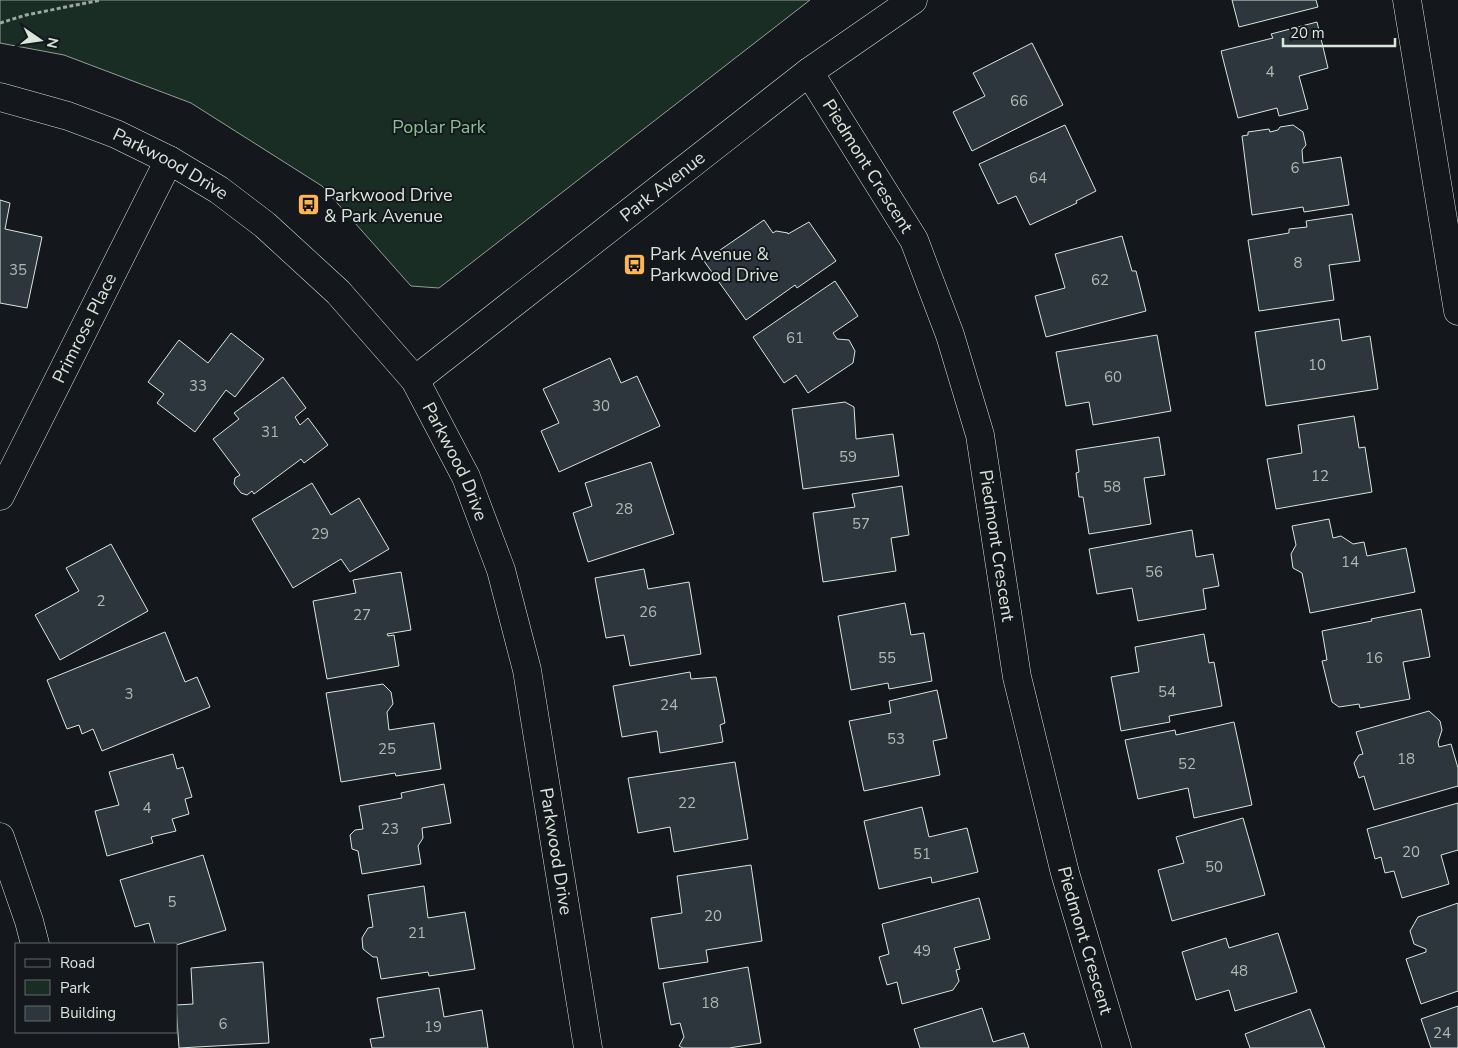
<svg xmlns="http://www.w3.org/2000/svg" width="1458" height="1048" font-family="'Nunito Sans',sans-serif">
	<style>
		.green { fill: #1a2d24; stroke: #939e99 }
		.building { fill: #2c363c; stroke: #d8e6dc }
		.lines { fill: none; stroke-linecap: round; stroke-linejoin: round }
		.street-casing { stroke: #d8e6dc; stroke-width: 29 }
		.secondary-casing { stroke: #d8e6dc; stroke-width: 29 }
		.path { stroke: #9da8a2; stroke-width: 3; stroke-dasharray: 4 2.5; stroke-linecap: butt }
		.street { stroke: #14181c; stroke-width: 28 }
		.secondary { stroke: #14181c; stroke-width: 28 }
		.labels { text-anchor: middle; stroke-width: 4; stroke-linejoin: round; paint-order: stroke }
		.number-label { font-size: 15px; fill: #adbab4 }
		.park-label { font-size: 18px; fill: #8ac095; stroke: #14181c }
		.street-label { font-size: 18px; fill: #d8e6dc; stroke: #14181c }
		.poi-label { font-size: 18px; fill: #d8e6dc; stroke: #14181c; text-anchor: start }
	</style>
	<rect width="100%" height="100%" fill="#14181c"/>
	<polygon class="green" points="0,0 810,0 439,288 411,286 322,186 191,103 64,55 0,43"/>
	<g class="building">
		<polygon points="1232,0 1316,0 1318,7 1239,27"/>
		<polygon points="1317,22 1328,68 1299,76 1308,109 1279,116 1277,108 1238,118 1221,51 1273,38 1271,34"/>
		<polygon points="1032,43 1063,105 972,151 953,112 985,96 973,73"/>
		<polygon points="1065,125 1096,191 1076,201 1077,203 1030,225 1016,196 998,204 979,164"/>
		<polygon points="1293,125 1303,132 1306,145 1302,150 1303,163 1341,157 1349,205 1304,212 1303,207 1252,215 1242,136 1248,135 1248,132 1269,129 1270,132 1278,130 1280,127"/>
		<polygon points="0,200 10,203 5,229 42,237 27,308 0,303"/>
		<polygon points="1352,214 1360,261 1329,265 1334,300 1259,311 1248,240 1289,233 1289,229 1307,227 1306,221"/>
		<polygon points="764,220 773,233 776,231 788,233 788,234 809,222 836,261 797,288 795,285 746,320 704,261"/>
		<polygon points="1122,236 1132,271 1136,271 1146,311 1046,337 1035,296 1065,288 1055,254"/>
		<polygon points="835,281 858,316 833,333 837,339 849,340 855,351 853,363 808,393 796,375 784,383 753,337"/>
		<polygon points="1339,319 1342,341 1370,336 1378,389 1266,406 1255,332"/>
		<polygon points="231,333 264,359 235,397 226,390 195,432 157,403 164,394 148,382 179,340 208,363"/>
		<polygon points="1157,335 1171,411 1093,425 1089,402 1066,406 1056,352"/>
		<polygon points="610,358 621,383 637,376 660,426 559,472 541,431 559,423 543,389"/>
		<polygon points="283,377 306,408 295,417 300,425 308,418 328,445 304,463 301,459 254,494 252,491 247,495 241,493 234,484 235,478 240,475 213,439 239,419 234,413"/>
		<polygon points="845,402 854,407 856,439 893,434 899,476 803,489 792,409"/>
		<polygon points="1354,416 1359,448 1365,447 1372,492 1276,509 1267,459 1302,453 1298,425"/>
		<polygon points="1159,437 1165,475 1144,478 1151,524 1089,534 1083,497 1079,497 1076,473 1079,472 1076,450"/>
		<polygon points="651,462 674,534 588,562 573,513 592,506 585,483"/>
		<polygon points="312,483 331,515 359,498 389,549 350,572 341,559 293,588 252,519"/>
		<polygon points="902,486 909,535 891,538 896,571 823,582 813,513 855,507 852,494"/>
		<polygon points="1329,519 1333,538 1341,536 1353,544 1364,542 1367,556 1406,548 1415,592 1310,613 1302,573 1293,568 1291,554 1296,545 1292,526"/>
		<polygon points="1192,530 1196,557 1213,554 1219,586 1203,589 1206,609 1138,621 1132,588 1097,594 1089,549"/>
		<polygon points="111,544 148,611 60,660 35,615 79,591 66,568"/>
		<polygon points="644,569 648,589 689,582 701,654 630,666 624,635 606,638 595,578"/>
		<polygon points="401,572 411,630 387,634 388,636 394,635 399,666 327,679 313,601 356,593 353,580"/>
		<polygon points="905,603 911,635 924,633 932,681 889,689 888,683 851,690 838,616"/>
		<polygon points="1421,609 1430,657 1403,662 1410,699 1360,708 1359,704 1339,707 1332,702 1322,661 1327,660 1322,631 1372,621 1371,619"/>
		<polygon points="165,632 185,682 197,677 210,707 102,751 93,729 82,734 79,725 67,729 47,680"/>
		<polygon points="1204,634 1209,663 1214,662 1222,706 1169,716 1170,722 1121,731 1111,677 1139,672 1135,647"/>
		<polygon points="690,672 691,679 716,677 725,723 720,725 723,742 660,753 657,731 622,737 613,686"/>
		<polygon points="383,684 391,692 393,704 387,712 389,730 434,723 441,769 396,776 395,773 341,782 326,693"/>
		<polygon points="937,690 947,738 933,741 940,775 864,791 849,721 891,713 889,701"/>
		<polygon points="1429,711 1440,721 1442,730 1438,742 1439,747 1451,744 1458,768 1458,786 1374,810 1364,776 1359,778 1354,763 1359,755 1363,754 1356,732"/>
		<polygon points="1234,722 1252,805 1194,818 1188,788 1138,799 1125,740 1175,730 1176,735"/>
		<polygon points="173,754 177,769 183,767 192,797 185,799 189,814 172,819 176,831 151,837 153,843 107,856 95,811 119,805 109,772"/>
		<polygon points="735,762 748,839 674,852 670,827 638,833 628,778"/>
		<polygon points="444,784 451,823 422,828 423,838 418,846 421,864 362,874 358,851 352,849 350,835 355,830 363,829 359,806 402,798 401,793"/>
		<polygon points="1458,803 1458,850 1441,855 1449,884 1402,898 1394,871 1385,873 1381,857 1375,859 1367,829"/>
		<polygon points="922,807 929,837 967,828 978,872 932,883 931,877 879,889 864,821"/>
		<polygon points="1243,818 1265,895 1172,921 1158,870 1184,863 1176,837"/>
		<polygon points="203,855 226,930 176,945 155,944 149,923 135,927 120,880"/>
		<polygon points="751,865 762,941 706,950 708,962 659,969 651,918 682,913 677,876"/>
		<polygon points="424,886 428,918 465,912 475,969 429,976 428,972 381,979 377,957 373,957 363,949 362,938 368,928 373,927 368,895"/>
		<polygon points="979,898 990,939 954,948 960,969 956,970 959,981 953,990 902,1004 897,982 887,985 879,957 889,954 882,924"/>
		<polygon points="1458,903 1458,991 1421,1004 1406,959 1426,952 1426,949 1414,944 1410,931 1418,917"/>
		<polygon points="1278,933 1297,992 1235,1011 1229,990 1196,1000 1182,952 1226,938 1229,948"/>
		<polygon points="263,962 269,1043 179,1048 176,1005 193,1004 191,968"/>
		<polygon points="748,967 761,1043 729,1048 683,1048 679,1046 684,1037 680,1023 671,1025 663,983"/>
		<polygon points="439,988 444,1017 482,1010 488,1048 372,1048 370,1039 384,1037 377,998"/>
		<polygon points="1458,1006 1458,1048 1431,1048 1421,1019"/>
		<polygon points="982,1008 993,1042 1024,1033 1029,1048 920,1048 914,1029"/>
		<polygon points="1310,1009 1325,1048 1250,1048 1245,1034"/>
	</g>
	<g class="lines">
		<defs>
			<g id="street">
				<polyline points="1407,0 1458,311"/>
				<path id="s1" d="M809 72 914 240 950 335 980 435 1017 677 1065 873 1117 1048"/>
				<path id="s2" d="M0 496 169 160"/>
				<polyline points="0,837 29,921 35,944"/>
			</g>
			<g id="secondary">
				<path id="s3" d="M0 97 68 116 116 134 169 160 219 190 265 225 338 292 415 380 466 477 501 570 527 670 588 1048"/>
				<path id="s4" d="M415 380 809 72 913 0"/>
			</g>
		</defs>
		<use href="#street" class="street-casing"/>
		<use href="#secondary" class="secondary-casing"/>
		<polyline class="path" points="0,23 26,15 101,0"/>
		<use href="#street" class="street"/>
		<use href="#secondary" class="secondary"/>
	</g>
	<defs>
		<symbol id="bus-square" viewBox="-11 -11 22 22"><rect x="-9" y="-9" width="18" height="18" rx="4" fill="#ffb74d" stroke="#14181c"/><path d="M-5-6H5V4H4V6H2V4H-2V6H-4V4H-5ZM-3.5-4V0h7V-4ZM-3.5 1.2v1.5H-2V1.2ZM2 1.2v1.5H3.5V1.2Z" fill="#111"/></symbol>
	</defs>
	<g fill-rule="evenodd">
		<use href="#bus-square" x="296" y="192" width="25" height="25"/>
		<use href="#bus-square" x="622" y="252" width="25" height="25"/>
	</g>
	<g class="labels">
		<g class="number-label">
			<text x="1270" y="77">4</text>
			<text x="1019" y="106">66</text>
			<text x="1295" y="173">6</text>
			<text x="1038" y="183">64</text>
			<text x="1298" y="268">8</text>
			<text x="18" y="275">35</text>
			<text x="1100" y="285">62</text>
			<text x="795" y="343">61</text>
			<text x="1317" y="370">10</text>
			<text x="1113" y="382">60</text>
			<text x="198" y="391">33</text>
			<text x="601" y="411">30</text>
			<text x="270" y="437">31</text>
			<text x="848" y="462">59</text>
			<text x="1320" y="481">12</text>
			<text x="1112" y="492">58</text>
			<text x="624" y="514">28</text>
			<text x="861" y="529">57</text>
			<text x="320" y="539">29</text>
			<text x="1350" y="567">14</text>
			<text x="1154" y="577">56</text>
			<text x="101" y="606">2</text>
			<text x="648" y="617">26</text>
			<text x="362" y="620">27</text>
			<text x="887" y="663">55</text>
			<text x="1374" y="663">16</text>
			<text x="1167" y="697">54</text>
			<text x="129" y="699">3</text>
			<text x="669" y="710">24</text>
			<text x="896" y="744">53</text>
			<text x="387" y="754">25</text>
			<text x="1406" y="764">18</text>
			<text x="1187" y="769">52</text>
			<text x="687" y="808">22</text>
			<text x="147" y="813">4</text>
			<text x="390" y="834">23</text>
			<text x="1411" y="857">20</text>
			<text x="922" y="859">51</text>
			<text x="1214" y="872">50</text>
			<text x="172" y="907">5</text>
			<text x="713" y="921">20</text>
			<text x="417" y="938">21</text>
			<text x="922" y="956">49</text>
			<text x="1239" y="976">48</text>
			<text x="710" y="1008">18</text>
			<text x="223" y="1029">6</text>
			<text x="433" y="1032">19</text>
			<text x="1442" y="1038">24</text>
		</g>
		<g class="park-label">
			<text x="439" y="133">Poplar Park</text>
		</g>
		<g class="street-label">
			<text dy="6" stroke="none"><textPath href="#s3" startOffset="184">Parkwood Drive</textPath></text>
			<text dy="6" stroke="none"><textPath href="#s1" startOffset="111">Piedmont Crescent</textPath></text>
			<text dy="6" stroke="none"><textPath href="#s4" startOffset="314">Park Avenue</textPath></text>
			<text dy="6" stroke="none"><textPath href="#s2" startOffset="188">Primrose Place</textPath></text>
			<text dy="6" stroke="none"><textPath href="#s3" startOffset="604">Parkwood Drive</textPath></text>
			<text dy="6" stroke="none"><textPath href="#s1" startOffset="516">Piedmont Crescent</textPath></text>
			<text dy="6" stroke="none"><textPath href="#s3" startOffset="1009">Parkwood Drive</textPath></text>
			<text dy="6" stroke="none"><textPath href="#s1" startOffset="921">Piedmont Crescent</textPath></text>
		</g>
		<g class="poi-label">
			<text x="324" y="201">Parkwood Drive<tspan x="324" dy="21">&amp; Park Avenue</tspan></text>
			<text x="650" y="260">Park Avenue &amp;<tspan x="650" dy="21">Parkwood Drive</tspan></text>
		</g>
	</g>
	<rect x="15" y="943" width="162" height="90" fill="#14181c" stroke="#626a69"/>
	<rect x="25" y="959" width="25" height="8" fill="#14181c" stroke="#626a69"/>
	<text x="60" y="968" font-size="15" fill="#d8e6dc">Road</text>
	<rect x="25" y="980" width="25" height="15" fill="#1a2d24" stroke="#626a69"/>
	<text x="60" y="993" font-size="15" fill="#d8e6dc">Park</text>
	<rect x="25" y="1006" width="25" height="15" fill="#2c363c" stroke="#626a69"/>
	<text x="60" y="1018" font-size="15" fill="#d8e6dc">Building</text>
	<g transform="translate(40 40) rotate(103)" stroke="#14181c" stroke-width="4" paint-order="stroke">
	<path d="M0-4L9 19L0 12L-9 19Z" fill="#d8e6dc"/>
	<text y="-8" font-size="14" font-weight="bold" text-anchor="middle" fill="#d8e6dc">N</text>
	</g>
	<path d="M1283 38v8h112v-8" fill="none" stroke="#d8e6dc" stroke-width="2.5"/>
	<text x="1290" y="38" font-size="15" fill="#d8e6dc" stroke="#14181c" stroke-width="4" paint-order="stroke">20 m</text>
</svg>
